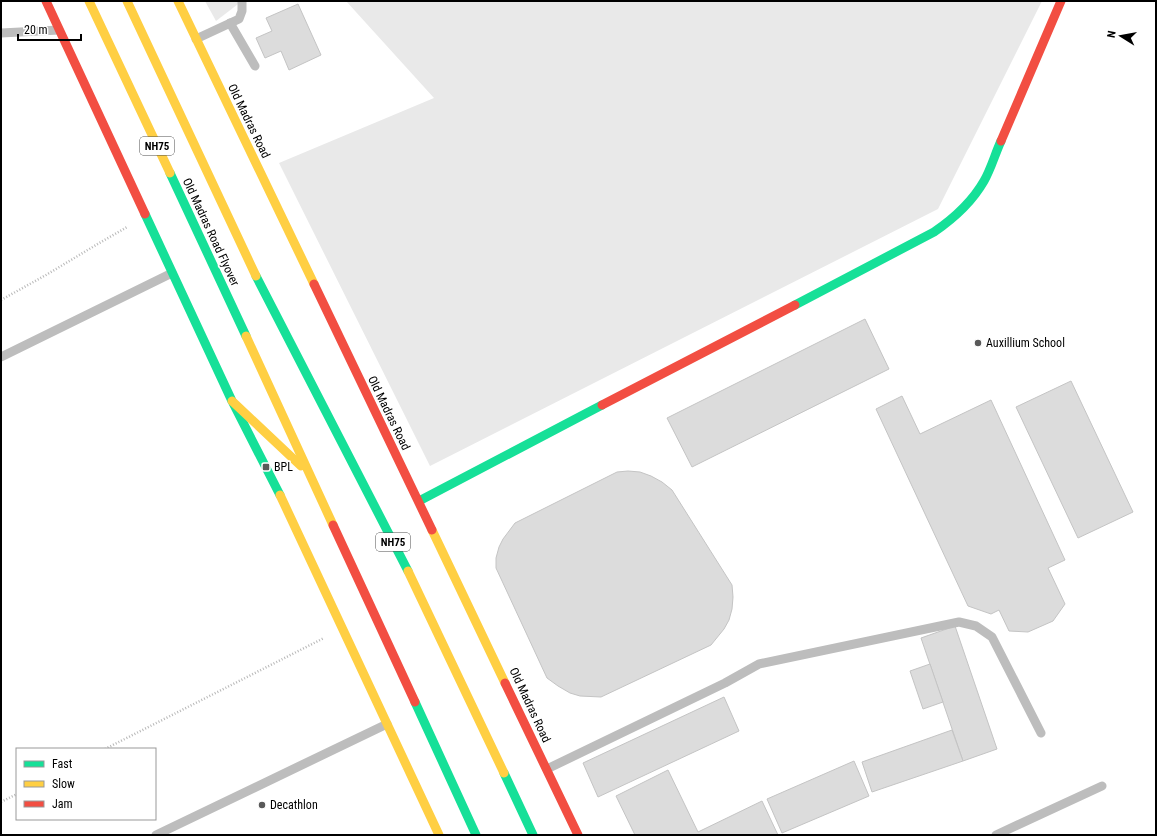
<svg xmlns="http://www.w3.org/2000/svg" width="1157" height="836" font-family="'Roboto Condensed',sans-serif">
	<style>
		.green { fill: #e9e9e9 }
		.building { fill: #dcdcdc; stroke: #c4c4c4 }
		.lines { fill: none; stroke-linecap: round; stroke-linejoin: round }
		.path { stroke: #b8b8b8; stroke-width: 2.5; stroke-dasharray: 1 2; stroke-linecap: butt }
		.lane { stroke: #bdbdbd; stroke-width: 9 }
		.fast { stroke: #16e098; stroke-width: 9 }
		.slow { stroke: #ffcf43; stroke-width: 9 }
		.jam { stroke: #f24e42; stroke-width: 9 }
		.poi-dot { fill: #595959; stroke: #fff; stroke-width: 1.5 }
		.labels { text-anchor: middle; stroke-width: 3.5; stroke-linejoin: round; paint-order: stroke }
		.shield { fill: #fff; stroke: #4c4c4c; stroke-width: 1 }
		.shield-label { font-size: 11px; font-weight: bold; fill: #000 }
		.street-label { font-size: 12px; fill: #000; stroke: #fff }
		.poi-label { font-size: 12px; fill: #000; stroke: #fff; text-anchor: start }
	</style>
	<rect width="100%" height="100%" fill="#fff"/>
	<g class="green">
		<polygon points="205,1 242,1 216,21"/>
		<polygon points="346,1 1042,1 938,209 430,466 279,163 434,98"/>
	</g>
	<g class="building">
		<polygon points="298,4 321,55 289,70 281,51 265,58 256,38 272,31 266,18"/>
		<polygon points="865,319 889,369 692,467 667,418"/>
		<polygon points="1071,381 1133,512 1078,538 1016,407"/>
		<polygon points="902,396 920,434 991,400 1065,560 1048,568 1065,604 1053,621 1028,632 1009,631 999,610 991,614 968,606 876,409"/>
		<polygon points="628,471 640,472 651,476 662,482 672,490 732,585 733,597 732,609 729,620 724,629 711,645 601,697 580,696 570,693 558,686 547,678 496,568 496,558 499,547 503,539 515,523 617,472"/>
		<polygon points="955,626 997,749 963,761 921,638"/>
		<polygon points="930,664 943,702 923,709 910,671"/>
		<polygon points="724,697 739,731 598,797 583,763"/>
		<polygon points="952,730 963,761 872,792 862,762"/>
		<polygon points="854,761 869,796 782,833 767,799"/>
		<polygon points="668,770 698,832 762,801 778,835 635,835 616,796"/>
	</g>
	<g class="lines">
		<g class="path">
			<polyline points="1,300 46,275 101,242 127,227"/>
			<polyline points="105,749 324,638"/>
			<polyline points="1,802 17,794"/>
		</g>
		<g class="lane">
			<polyline points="230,23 255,66"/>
			<polyline points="1,33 59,30"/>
			<polyline points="196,39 239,19 242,11 242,1"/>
			<polyline points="1,357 172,273"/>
			<polyline points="547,769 725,683 759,664 959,622 976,626 992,637 1041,733"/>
			<polyline points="156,835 387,724"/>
			<polyline points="996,835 1102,786"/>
		</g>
		<g class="fast">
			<polyline points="170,173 246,336"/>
			<polyline points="145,214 232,401 280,495"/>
			<polyline points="256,276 408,571"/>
			<path d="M795 305 934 232C953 219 972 202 984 181 991 169 995 154 1001 141"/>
			<polyline points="419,501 602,405"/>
			<polyline points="415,702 476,835"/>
			<polyline points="504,773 533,835"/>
		</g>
		<g class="slow">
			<polyline points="89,1 170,173"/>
			<polyline points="127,1 256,276"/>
			<polyline points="178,1 314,284"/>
			<polyline points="246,336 333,525"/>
			<polyline points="232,401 301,466"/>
			<polyline points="280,495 439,835"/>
			<polyline points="432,530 505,683"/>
			<polyline points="408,571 504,773"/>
		</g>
		<g class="jam">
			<polyline points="46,1 145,214"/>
			<polyline points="1001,141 1061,1"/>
			<polyline points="314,284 432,530"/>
			<polyline points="602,405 795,305"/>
			<polyline points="333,525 415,702"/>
			<polyline points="505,683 578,835"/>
		</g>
	</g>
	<g class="poi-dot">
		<circle cx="978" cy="343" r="4"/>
		<rect x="262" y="463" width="8" height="8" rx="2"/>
		<circle cx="262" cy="805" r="4"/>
	</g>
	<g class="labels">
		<g class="shield">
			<rect x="140" y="137" width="34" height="18" rx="3"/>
			<rect x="376" y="533" width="34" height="18" rx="3"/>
		</g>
		<g class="shield-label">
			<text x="157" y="150">NH75</text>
			<text x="393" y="546">NH75</text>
		</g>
		<g class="street-label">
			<text transform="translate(249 121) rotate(64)" y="4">Old Madras Road</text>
			<text transform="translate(211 232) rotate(65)" y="4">Old Madras Road Flyover</text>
			<text transform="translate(389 413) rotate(64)" y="4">Old Madras Road</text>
			<text transform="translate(530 705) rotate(65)" y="4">Old Madras Road</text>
		</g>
		<g class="poi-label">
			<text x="986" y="347">Auxillium School</text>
			<text x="274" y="471">BPL</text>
			<text x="270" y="809">Decathlon</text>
		</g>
	</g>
	<rect width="1157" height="836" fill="none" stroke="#000000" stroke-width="4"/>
	<rect x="16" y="748" width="140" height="72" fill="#ffffff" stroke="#999999"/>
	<rect x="24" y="761" width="20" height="6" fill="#16e098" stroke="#999999"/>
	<text x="52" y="768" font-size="12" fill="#000000">Fast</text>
	<rect x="24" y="781" width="20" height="6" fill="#ffcf43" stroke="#999999"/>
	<text x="52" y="788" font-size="12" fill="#000000">Slow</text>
	<rect x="24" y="801" width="20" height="6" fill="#f24e42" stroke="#999999"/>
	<text x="52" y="808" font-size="12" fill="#000000">Jam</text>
	<g transform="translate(1121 36) rotate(281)" stroke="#ffffff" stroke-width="3" paint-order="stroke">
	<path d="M0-3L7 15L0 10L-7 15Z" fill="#000000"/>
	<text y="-6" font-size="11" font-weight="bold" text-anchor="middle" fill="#000000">N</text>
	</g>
	<path d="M18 34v6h63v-6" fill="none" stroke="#000000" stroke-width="2"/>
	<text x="24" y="34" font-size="12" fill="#000000" stroke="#ffffff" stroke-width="3" paint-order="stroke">20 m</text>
</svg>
